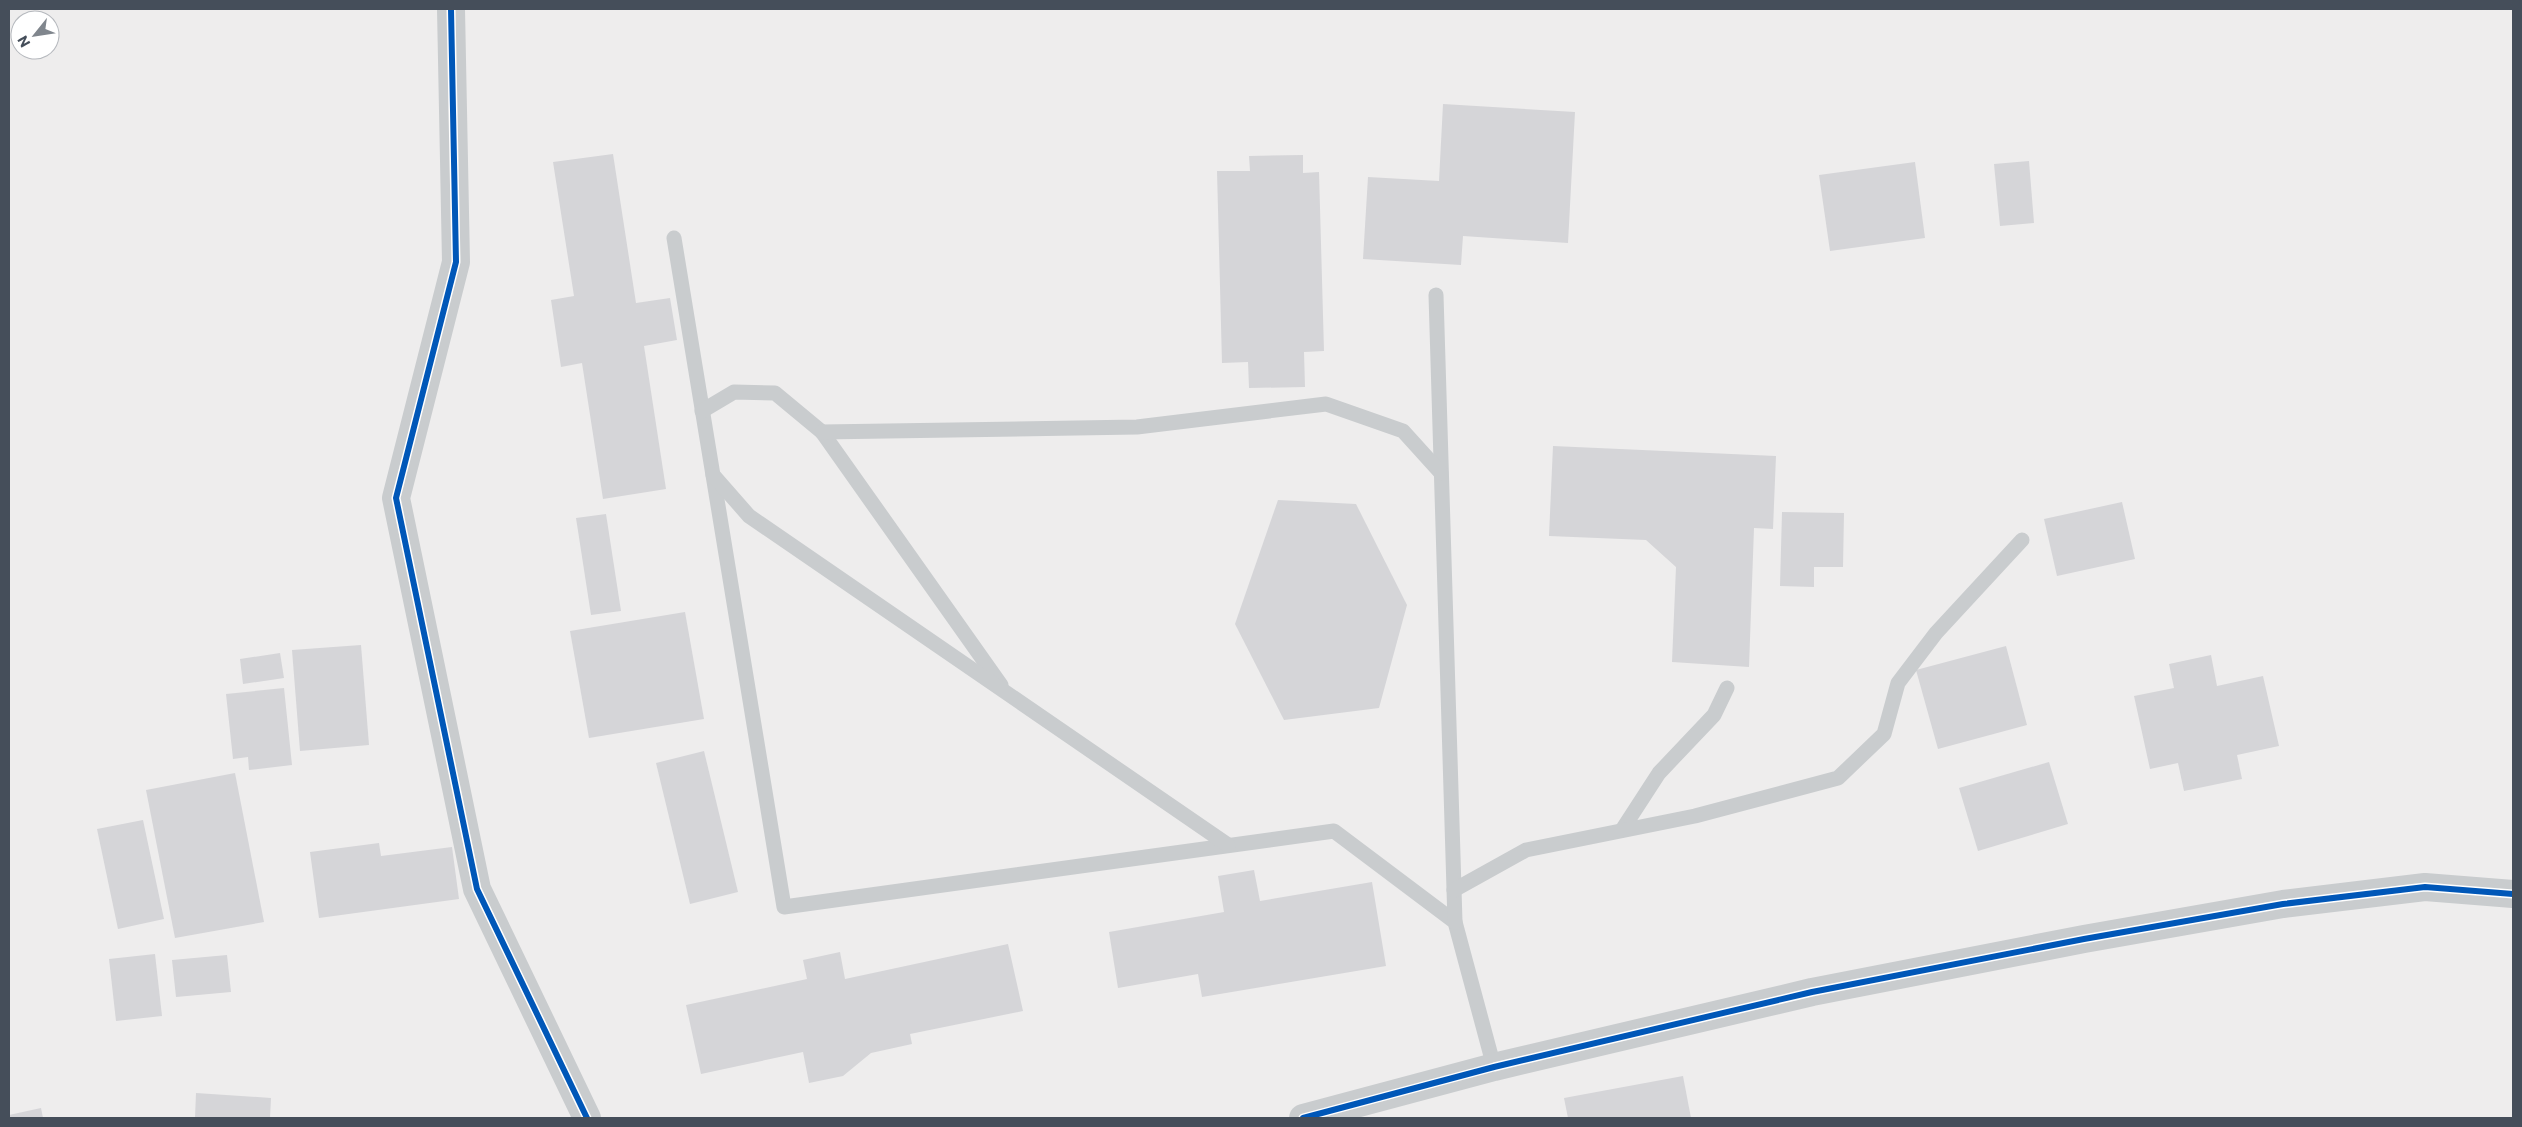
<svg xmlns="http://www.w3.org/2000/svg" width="2522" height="1127" font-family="Commissioner,sans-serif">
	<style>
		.building { fill: #d5d5d8 }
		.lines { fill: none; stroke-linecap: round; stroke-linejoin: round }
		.lane { stroke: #c9ccce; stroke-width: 15 }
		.street { stroke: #c9ccce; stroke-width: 28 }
		.cycleway-casing { stroke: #fff; stroke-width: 9 }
		.cycleway { stroke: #0057b8; stroke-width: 6 }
	</style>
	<rect width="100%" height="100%" fill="#eeeded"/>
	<g class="building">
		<polygon points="1443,104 1575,112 1568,243 1463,236 1461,265 1363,259 1368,177 1439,181"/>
		<polygon points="613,154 636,303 670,298 677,340 644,346 666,489 603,499 582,363 561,367 551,300 574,296 553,162"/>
		<polygon points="1303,155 1303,173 1319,172 1324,351 1304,352 1305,387 1249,388 1248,362 1222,363 1217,171 1250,171 1249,156"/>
		<polygon points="2029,161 2034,223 2000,226 1994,164"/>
		<polygon points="1915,162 1925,238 1830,251 1819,175"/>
		<polygon points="1553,446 1776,456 1773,529 1754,528 1749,667 1672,662 1676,567 1646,540 1549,536"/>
		<polygon points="1278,500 1356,504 1407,605 1379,708 1284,720 1235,624"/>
		<polygon points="2122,502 2135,559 2057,576 2044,519"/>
		<polygon points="1782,512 1844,513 1843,567 1814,567 1814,587 1780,586"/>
		<polygon points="606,514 621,611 591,615 576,518"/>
		<polygon points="685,612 704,719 589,738 570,631"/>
		<polygon points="361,645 369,745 300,751 292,650"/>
		<polygon points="2006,646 2027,725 1938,749 1916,670"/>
		<polygon points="280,653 284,678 243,684 240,659"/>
		<polygon points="2211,655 2217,686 2263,676 2279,746 2237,755 2242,779 2184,791 2178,763 2150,769 2134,696 2174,688 2169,664"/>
		<polygon points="284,688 292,765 249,770 248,757 233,759 226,694"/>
		<polygon points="704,751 738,892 690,904 656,763"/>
		<polygon points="2049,762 2068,824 1978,851 1959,788"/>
		<polygon points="235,773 264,922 175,938 146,790"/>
		<polygon points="143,820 164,919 118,929 97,829"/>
		<polygon points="379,843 381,856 452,847 459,899 319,918 310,852"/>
		<polygon points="1254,870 1260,901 1372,882 1386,966 1202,997 1198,974 1118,988 1109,932 1224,912 1218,876"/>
		<polygon points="1008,944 1023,1011 910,1034 912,1044 871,1053 843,1076 809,1083 803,1052 701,1074 686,1005 807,979 803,960 840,952 845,979"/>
		<polygon points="155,954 162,1016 116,1021 109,959"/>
		<polygon points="227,955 231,992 176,997 172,960"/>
		<polygon points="1683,1076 1691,1118 1568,1118 1564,1098"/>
		<polygon points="196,1093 271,1098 270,1118 195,1118"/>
		<polygon points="41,1108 43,1118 9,1118 9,1115"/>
	</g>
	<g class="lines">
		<g class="lane">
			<polyline points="674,238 784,907 1334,831 1455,922 1494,1067"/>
			<polyline points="1436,295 1455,922"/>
			<polyline points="702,411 734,392 775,393 822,432 1001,685"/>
			<polyline points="822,432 1137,427 1326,404 1403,431 1441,473"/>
			<polyline points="713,475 749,516 1228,845"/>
			<polyline points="1622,830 1659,773 1714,715 1727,688"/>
			<polyline points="1454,890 1526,850 1695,816 1838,778 1884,734 1898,683 1936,633 2022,540"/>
		</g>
		<g class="street">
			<polyline points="451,9 456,262 396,498 477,889 587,1118"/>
			<polyline points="1303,1118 1494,1067 1812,992 2084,939 2283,904 2425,887 2513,894"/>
		</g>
		<defs>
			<g id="cycleway">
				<polyline points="451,9 456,262 396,498 477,889 587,1118"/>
				<polyline points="1303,1118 1494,1067 1812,992 2084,939 2283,904 2425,887 2513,894"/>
			</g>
		</defs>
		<use href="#cycleway" class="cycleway-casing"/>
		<use href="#cycleway" class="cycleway"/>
	</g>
	<rect width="2522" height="1127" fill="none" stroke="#454e5a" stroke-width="20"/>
	<g transform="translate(35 35) rotate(240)"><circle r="24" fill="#ffffff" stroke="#b5b8bd"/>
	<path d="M0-4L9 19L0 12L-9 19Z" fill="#80868d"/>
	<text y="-8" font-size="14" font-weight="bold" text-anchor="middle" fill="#454e5a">N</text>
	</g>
</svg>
